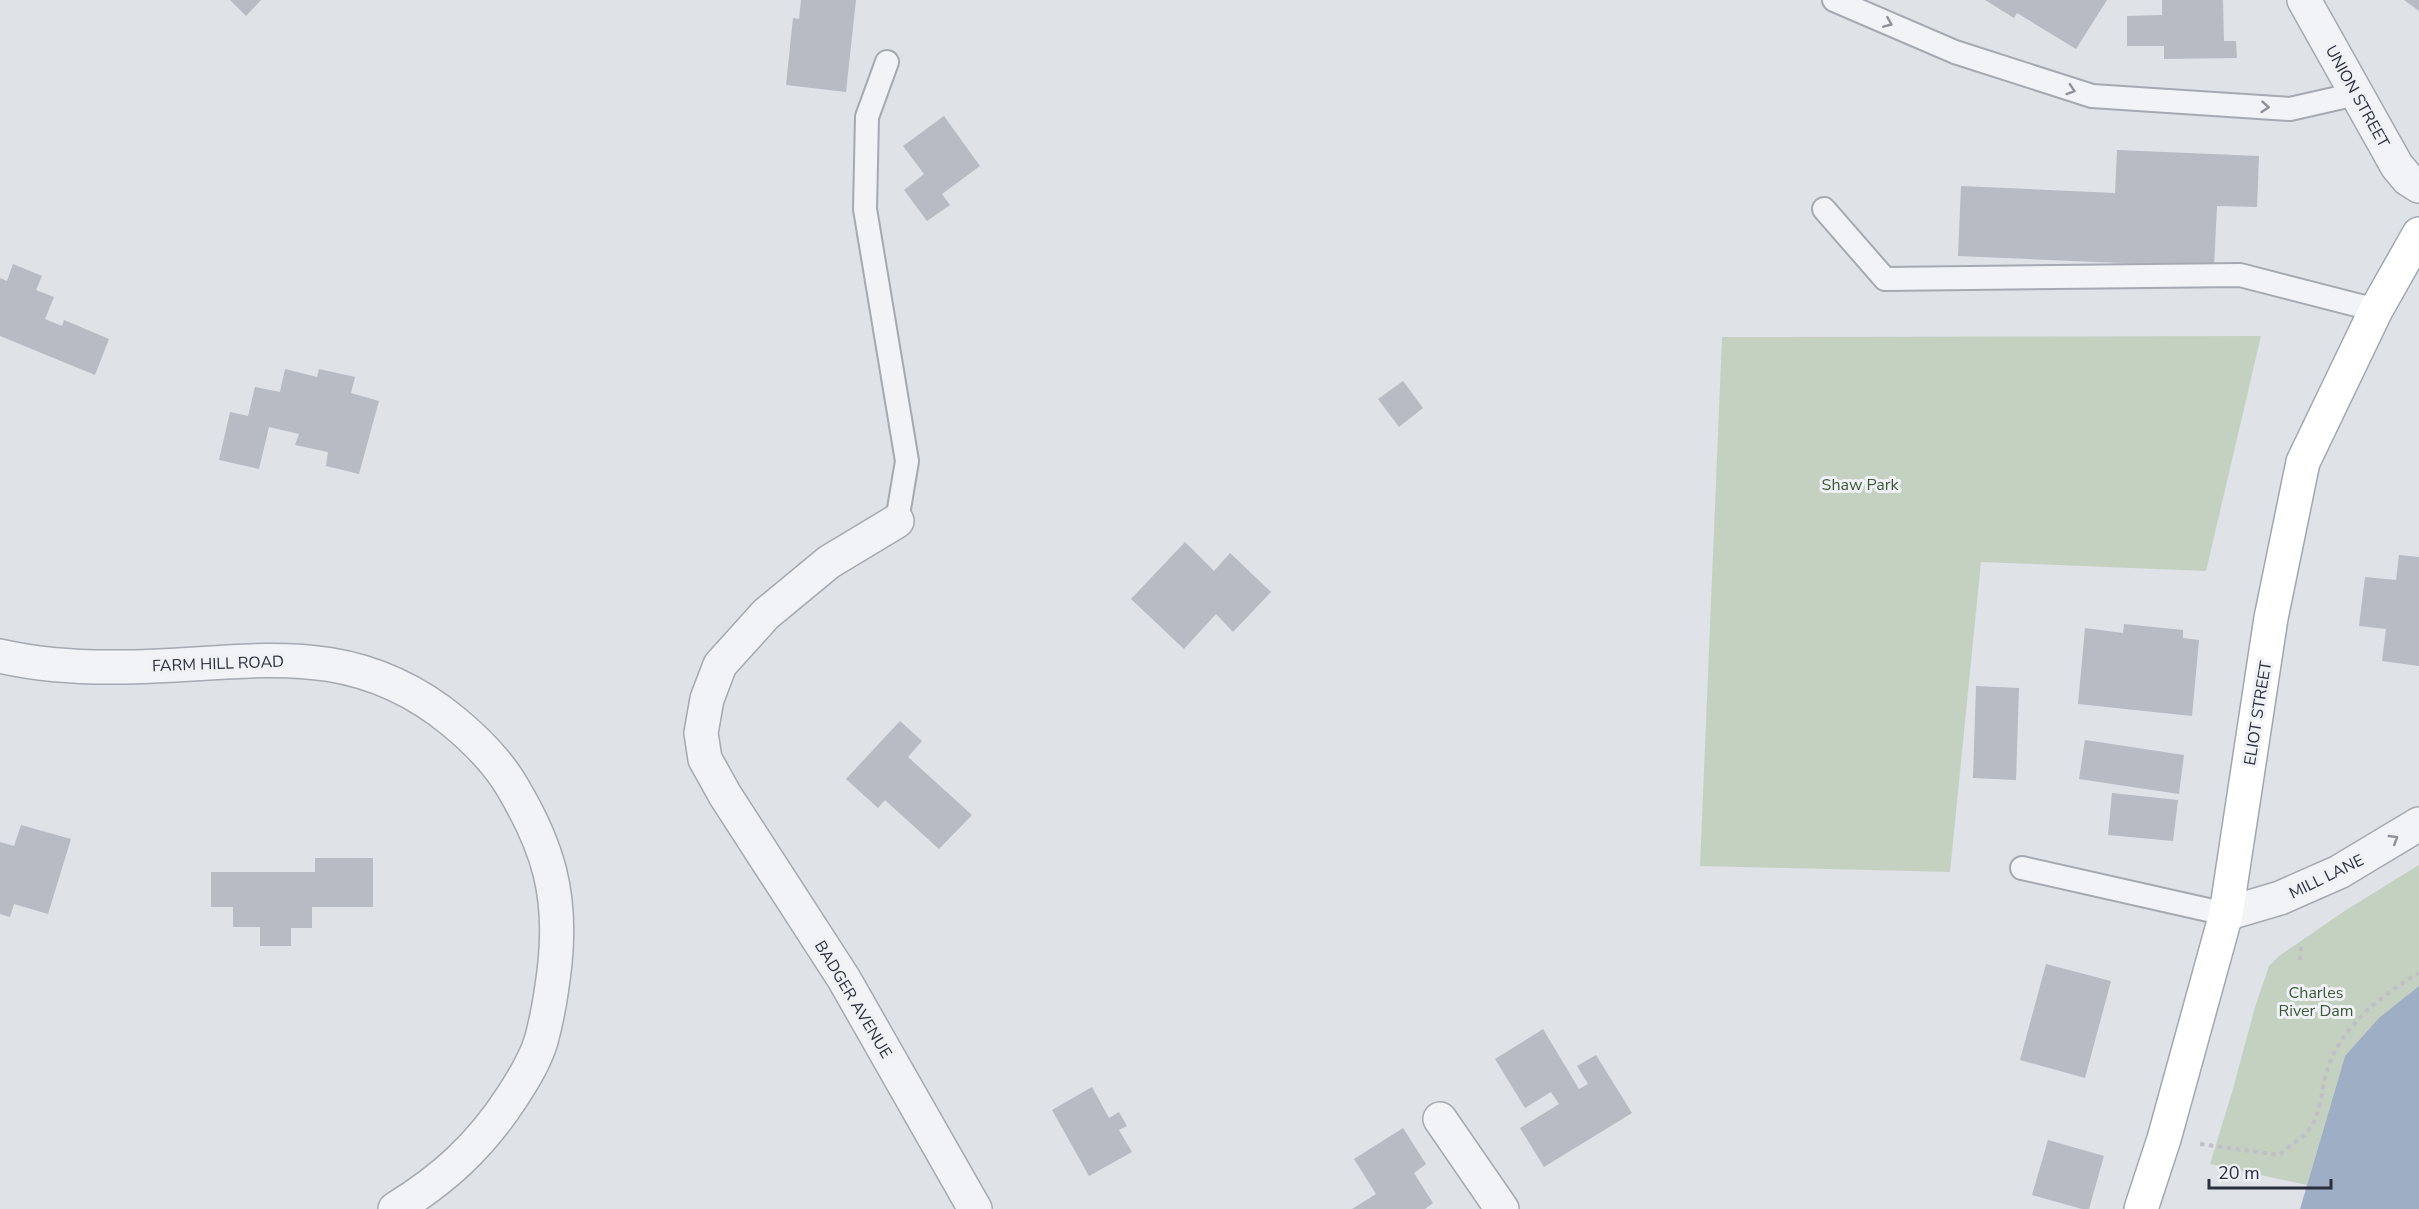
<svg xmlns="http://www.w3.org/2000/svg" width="2419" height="1209" font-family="'Nunito Sans',sans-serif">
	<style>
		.green { fill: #c4d1c1 }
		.water { fill: #9daec5 }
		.building { fill: #b7bbc4 }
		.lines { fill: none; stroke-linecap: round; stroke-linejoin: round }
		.service-casing { stroke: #a5a9b1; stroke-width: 26 }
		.minor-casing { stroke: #a5a9b1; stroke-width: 36 }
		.tertiary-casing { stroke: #a5a9b1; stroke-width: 36 }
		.primary-casing { stroke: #a0a6b2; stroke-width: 36 }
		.path { stroke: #bec0c6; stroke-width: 4; stroke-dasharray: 4.5 4.5; stroke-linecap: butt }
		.service { stroke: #f2f3f6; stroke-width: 22 }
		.minor { stroke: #f2f3f6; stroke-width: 33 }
		.tertiary { stroke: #f2f3f6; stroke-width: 33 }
		.primary { stroke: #fff; stroke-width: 33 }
		.oneway { stroke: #8e919a }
		.labels { text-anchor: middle; stroke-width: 6; stroke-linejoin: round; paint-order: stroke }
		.street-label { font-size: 16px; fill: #292f3d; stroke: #eff1f5 }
		.park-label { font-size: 16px; fill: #3c5838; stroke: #eff1f5 }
	</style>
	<rect width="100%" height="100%" fill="#dfe2e7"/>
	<g class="green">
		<polygon points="2261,336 2206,571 1981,562 1950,872 1700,866 1722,337"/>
		<polygon points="2419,865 2419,986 2411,992 2345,1056 2307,1185 2210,1164 2233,1089 2255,1007 2269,966 2279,956 2346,910"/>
	</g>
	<polygon class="water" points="2419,986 2419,1209 2300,1209 2345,1056 2379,1018"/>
	<g class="building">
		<polygon points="230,0 261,0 246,16"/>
		<polygon points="801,0 856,0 846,92 786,85 793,18 799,19"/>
		<polygon points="1985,0 2107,0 2076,49 2017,13 2014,18"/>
		<polygon points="2162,0 2223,0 2224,41 2236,41 2237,58 2164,59 2164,46 2127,46 2127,16 2162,15"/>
		<polygon points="2404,0 2419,0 2419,11"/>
		<polygon points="944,116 980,166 942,194 950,205 927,221 904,190 924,174 903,146"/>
		<polygon points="2117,150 2259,156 2257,207 2217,206 2214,267 1958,256 1961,186 2115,193"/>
		<polygon points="13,264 42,276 36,290 54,297 45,319 62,326 64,320 109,339 95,375 0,336 0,278 7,281"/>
		<polygon points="285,369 317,377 319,369 355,377 351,393 379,401 359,474 326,466 328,452 295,445 299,434 269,427 259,469 219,460 230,412 248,416 255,387 280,392"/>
		<polygon points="1403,381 1423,408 1399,427 1378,399"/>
		<polygon points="1185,542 1214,571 1230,553 1271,592 1233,632 1216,614 1184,649 1131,599"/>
		<polygon points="2399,555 2419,557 2419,666 2382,661 2386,629 2359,626 2365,577 2396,580"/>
		<polygon points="2124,624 2183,630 2183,638 2199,640 2192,716 2078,704 2085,628 2123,633"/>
		<polygon points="1976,686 2019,688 2016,780 1973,778"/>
		<polygon points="900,721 922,741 908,757 972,815 939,849 885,800 878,808 846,779"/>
		<polygon points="2085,740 2184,755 2179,794 2079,779"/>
		<polygon points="2112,793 2178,800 2173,841 2108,835"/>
		<polygon points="21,825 71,839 48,914 14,904 10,917 0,914 0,842 14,846"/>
		<polygon points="315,858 373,858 373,907 312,907 312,928 291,928 291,946 260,946 260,927 233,927 233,907 211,907 211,872 315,872"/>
		<polygon points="2046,964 2111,981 2085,1078 2020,1060"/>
		<polygon points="1543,1029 1579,1089 1588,1084 1577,1066 1596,1055 1632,1113 1544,1167 1520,1128 1559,1104 1551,1092 1525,1108 1495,1059"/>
		<polygon points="1092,1087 1109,1118 1119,1112 1127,1126 1119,1130 1132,1152 1089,1176 1052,1110"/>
		<polygon points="1403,1128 1426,1164 1414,1173 1433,1203 1425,1209 1352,1209 1376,1194 1354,1159"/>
		<polygon points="2048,1140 2104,1156 2089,1209 2082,1209 2032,1195"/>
	</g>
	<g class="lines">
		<defs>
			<g id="service">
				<polyline points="1834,0 1955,52 2092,96 2290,109 2356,94"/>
				<polyline points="887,62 867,117 865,209 907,461 897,521"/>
				<polyline points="1824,209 1885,279 2240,275 2376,310"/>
				<polyline points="2022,868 2226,914"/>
			</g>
			<g id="minor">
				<polyline points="897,521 829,562 766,614 720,665 707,699 701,733 705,759 725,795 844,979 975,1209"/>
				<path d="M0 656C35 664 74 667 110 667 238 669 343 630 454 722 477 741 498 762 513 788 548 847 562 894 555 963 552 990 548 1016 541 1041 535 1061 523 1080 512 1097 480 1146 444 1179 395 1209"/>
				<polyline points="2226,914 2280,898 2339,872 2419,824"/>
				<polyline points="1440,1119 1502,1209"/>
			</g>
			<polyline id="tertiary" points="2304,0 2397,166 2408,179 2419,186"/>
			<polyline id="primary" points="2141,1209 2164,1139 2226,914 2271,618 2303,462 2376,310 2419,234"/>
		</defs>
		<use href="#service" class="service-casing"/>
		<use href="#minor" class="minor-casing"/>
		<use href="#tertiary" class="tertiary-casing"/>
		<use href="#primary" class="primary-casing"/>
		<g class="path">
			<polyline points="2300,960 2301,944"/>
			<path d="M2200 1144 2279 1155C2288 1147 2300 1140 2308 1131 2322 1115 2321 1085 2329 1065 2344 1024 2383 994 2419 973"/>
		</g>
		<use href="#service" class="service"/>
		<use href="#minor" class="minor"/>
		<use href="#tertiary" class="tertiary"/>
		<use href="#primary" class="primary"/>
	</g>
	<defs><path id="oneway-chevron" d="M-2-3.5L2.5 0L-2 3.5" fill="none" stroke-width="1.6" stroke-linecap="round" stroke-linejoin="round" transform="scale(1.5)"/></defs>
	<g class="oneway">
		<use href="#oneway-chevron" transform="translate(1888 23) rotate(23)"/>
		<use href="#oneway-chevron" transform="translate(2071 90) rotate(18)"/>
		<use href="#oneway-chevron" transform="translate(2265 107) rotate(4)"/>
		<use href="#oneway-chevron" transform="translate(2394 839) rotate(-31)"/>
	</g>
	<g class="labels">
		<g class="street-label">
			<text transform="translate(2358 96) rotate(61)" y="6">UNION STREET</text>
			<text transform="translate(218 663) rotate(-2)" y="6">FARM HILL ROAD</text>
			<text transform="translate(2257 713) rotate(-81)" y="6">ELIOT STREET</text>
			<text transform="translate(2326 876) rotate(-26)" y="6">MILL LANE</text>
			<text transform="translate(854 999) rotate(59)" y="6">BADGER AVENUE</text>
		</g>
		<g class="park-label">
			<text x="1860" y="490">Shaw Park</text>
			<text x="2316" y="998">Charles<tspan x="2316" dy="18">River Dam</tspan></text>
		</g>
	</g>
	<path d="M2209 1179v9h122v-9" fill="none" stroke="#292f3d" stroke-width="3"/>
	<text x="2218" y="1179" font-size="18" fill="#292f3d" stroke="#eff1f5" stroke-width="4.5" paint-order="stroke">20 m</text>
</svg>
